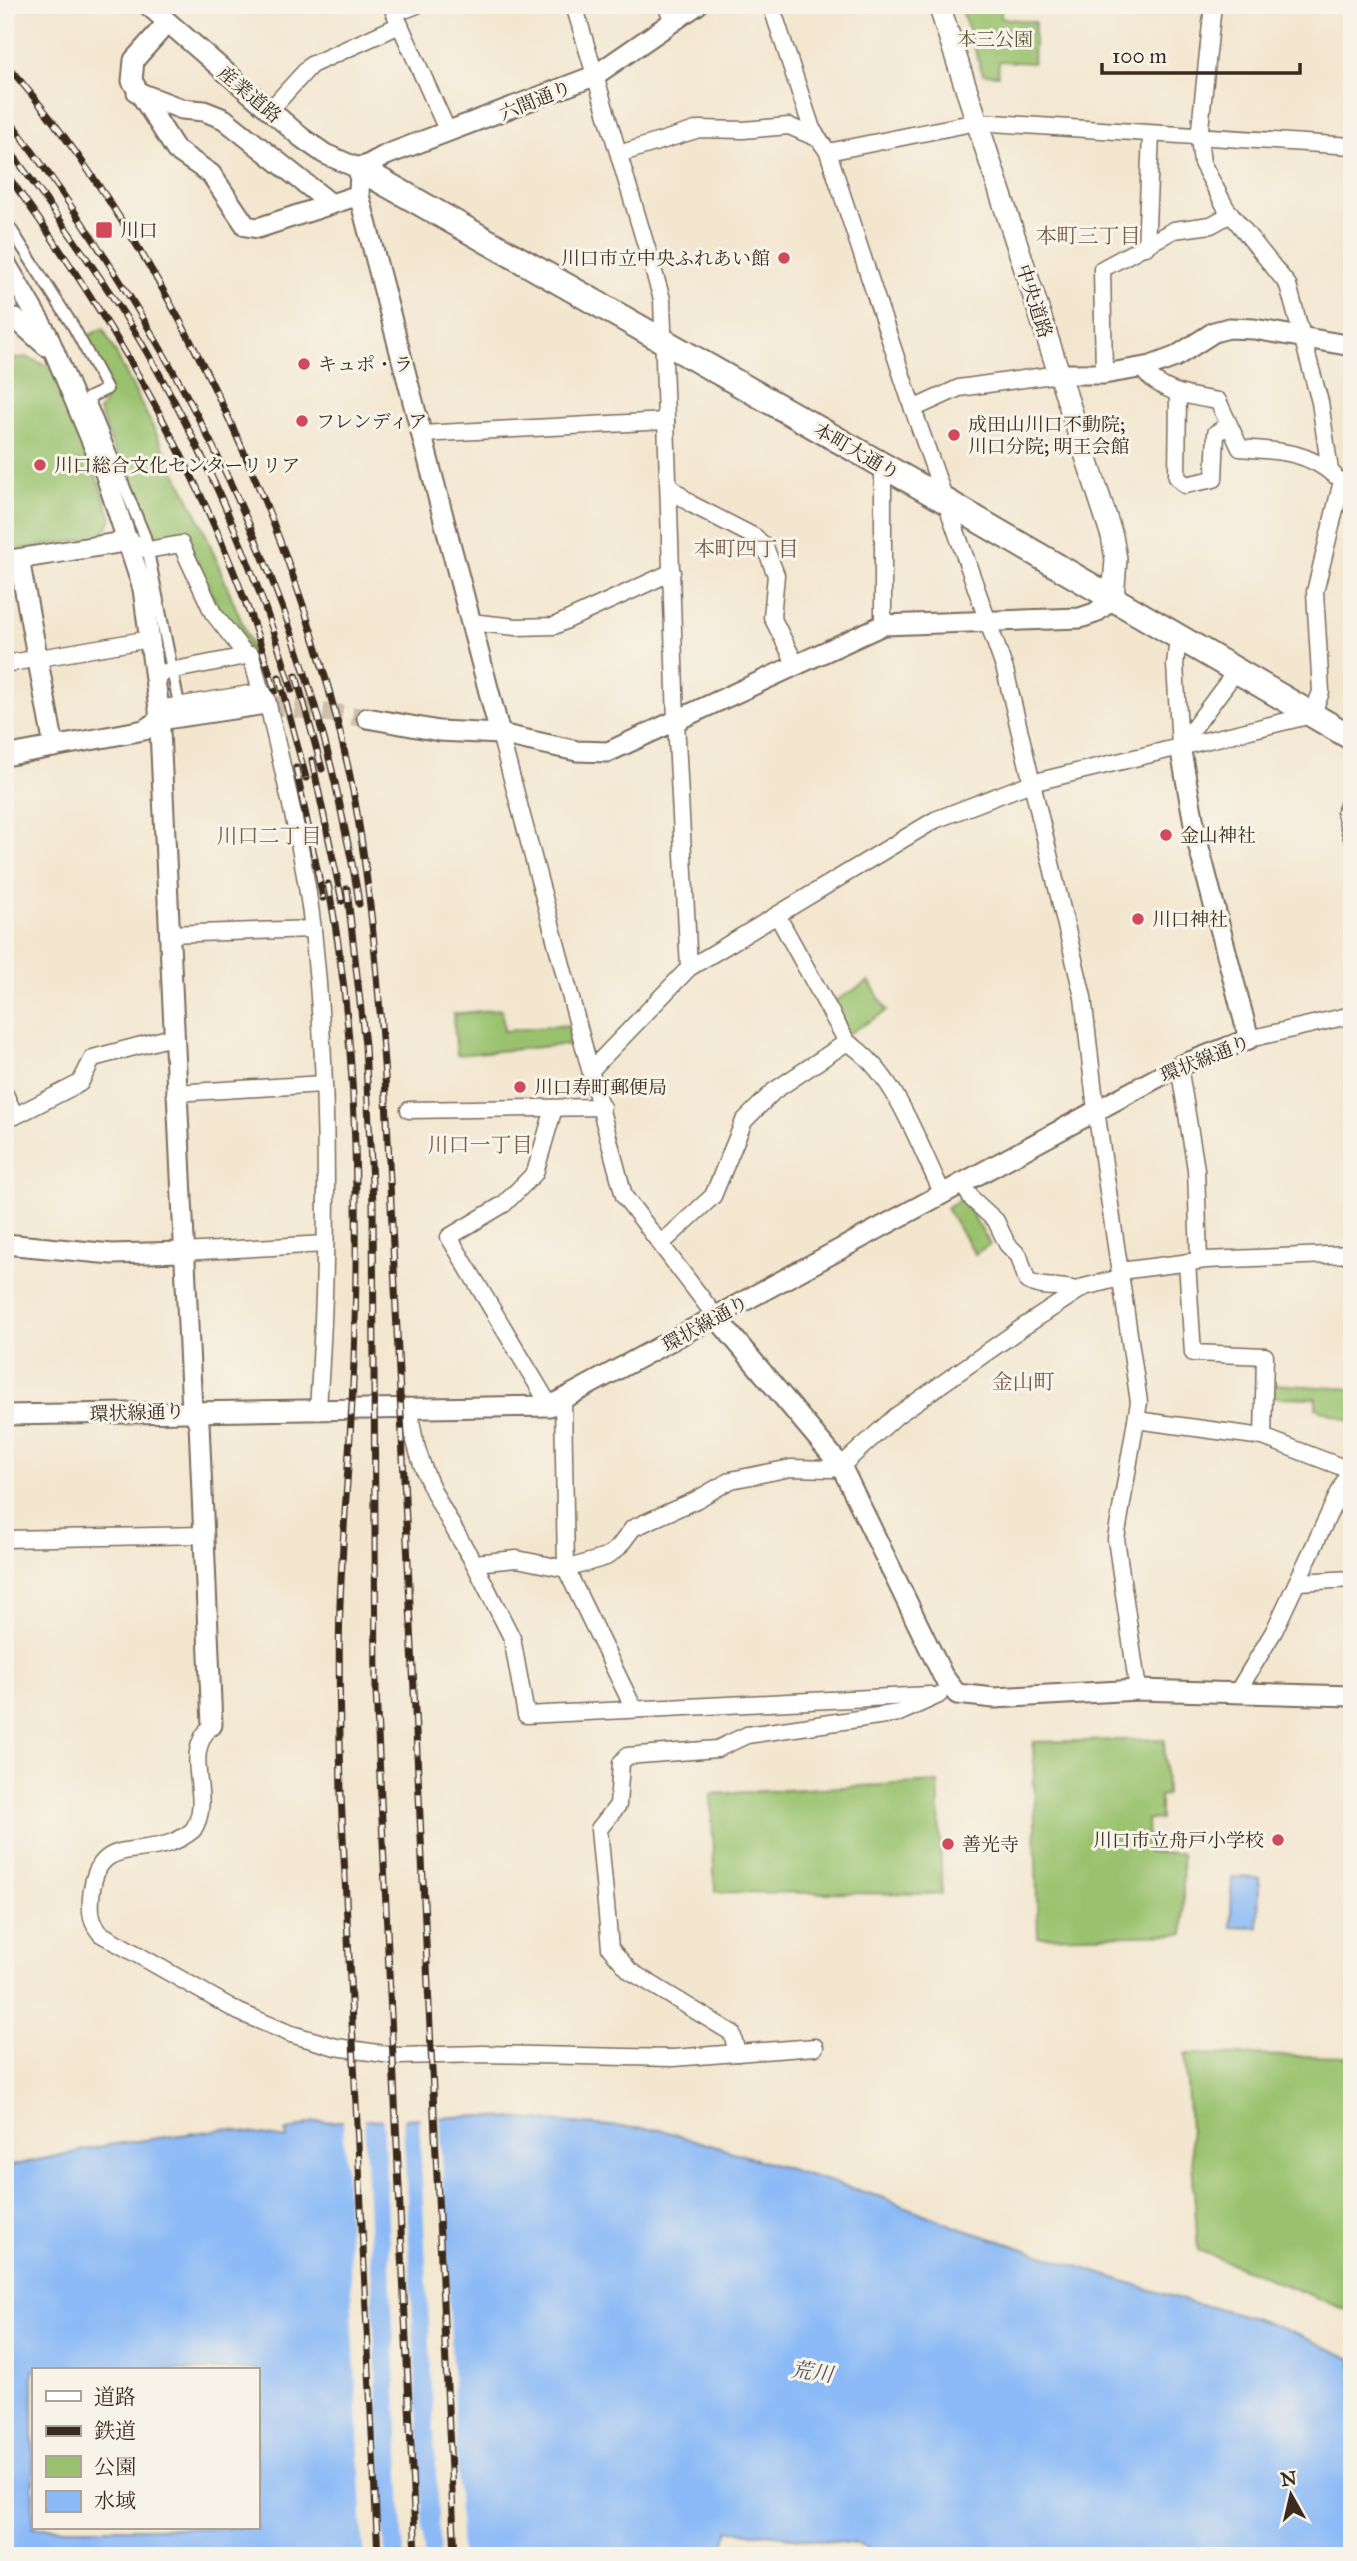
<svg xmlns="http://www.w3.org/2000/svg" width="1357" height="2561" font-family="'IM FELL Great Primer','Noto Serif JP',serif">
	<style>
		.green { fill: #9ac26e; stroke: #6a7646; stroke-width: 2 }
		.water { fill: #8bbaf6; stroke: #63728a; stroke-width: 2; fill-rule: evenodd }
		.pier { fill: #f3e6cf }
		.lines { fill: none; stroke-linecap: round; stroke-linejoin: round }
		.tertiary-tunnel { stroke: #cec0ac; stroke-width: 19; stroke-dasharray: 19 10; stroke-linecap: butt }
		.pedestrian-casing { stroke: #7b6c5c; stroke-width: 14 }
		.minor-casing { stroke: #7b6c5c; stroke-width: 19 }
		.tertiary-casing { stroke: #7b6c5c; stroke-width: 23 }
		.secondary-casing { stroke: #7b6c5c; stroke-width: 24 }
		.primary-casing { stroke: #7b6c5c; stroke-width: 28 }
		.pedestrian { stroke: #fff; stroke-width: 10 }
		.minor { stroke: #fff; stroke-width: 16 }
		.tertiary { stroke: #fff; stroke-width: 19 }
		.secondary { stroke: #fff; stroke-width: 21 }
		.primary { stroke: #fff; stroke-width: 24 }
		.rail-casing { stroke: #3b2a1e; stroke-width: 7 }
		.rail { stroke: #f7f3e8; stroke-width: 4.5; stroke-dasharray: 13; stroke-linecap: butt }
		.poi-dot { fill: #d1495b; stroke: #f7f3e8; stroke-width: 2.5 }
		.labels { text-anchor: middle; stroke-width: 6; stroke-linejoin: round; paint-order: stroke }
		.park-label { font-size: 19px; fill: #585836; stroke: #f7f3e8 }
		.street-label { font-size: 19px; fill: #3b2a1e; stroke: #f7f3e8 }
		.poi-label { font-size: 19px; fill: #3b2a1e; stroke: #f7f3e8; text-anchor: start }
		.neighbourhood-label { font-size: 21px; fill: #755c4a; stroke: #f7f3e8 }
		.water-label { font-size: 21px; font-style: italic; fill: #53555f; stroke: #f7f3e8 }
	</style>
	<rect width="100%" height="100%" fill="#f7f3e8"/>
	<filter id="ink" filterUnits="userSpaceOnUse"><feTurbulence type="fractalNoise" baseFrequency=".0143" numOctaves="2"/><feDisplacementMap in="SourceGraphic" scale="14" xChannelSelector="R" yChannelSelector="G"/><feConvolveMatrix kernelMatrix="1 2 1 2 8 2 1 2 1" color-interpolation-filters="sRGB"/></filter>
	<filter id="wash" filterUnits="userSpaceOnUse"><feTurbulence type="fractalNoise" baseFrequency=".00686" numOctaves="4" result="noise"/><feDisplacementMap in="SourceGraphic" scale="28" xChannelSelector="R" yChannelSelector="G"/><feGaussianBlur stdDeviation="1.57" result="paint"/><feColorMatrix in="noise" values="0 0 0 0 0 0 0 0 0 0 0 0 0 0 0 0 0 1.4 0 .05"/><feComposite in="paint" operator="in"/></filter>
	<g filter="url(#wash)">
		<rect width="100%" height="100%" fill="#f3e6cf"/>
		<g class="green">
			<polygon points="967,5 1001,5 1001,18 1035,22 1033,63 999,61 998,75 983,74 962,11"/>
			<polygon points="103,328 202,525 254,652 250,651 219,610 186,537 151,543 99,411 105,401 88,336"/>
			<polygon points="26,357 55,369 112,518 102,536 5,552 5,360"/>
			<polygon points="869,981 887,1011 848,1034 830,1004"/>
			<polygon points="502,1009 504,1031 568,1025 570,1044 457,1055 453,1014"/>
			<polygon points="962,1198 990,1244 975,1254 946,1208"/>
			<polygon points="1271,1384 1352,1389 1352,1422 1316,1408 1316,1398 1271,1397"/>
			<polygon points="1164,1739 1166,1795 1160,1796 1160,1819 1147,1820 1148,1853 1182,1853 1184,1934 1038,1937 1033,1742"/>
			<polygon points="938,1782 942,1894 715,1892 711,1794"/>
			<polygon points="1185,2054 1352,2057 1352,2312 1198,2250"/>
			<polygon points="739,2544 844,2553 852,2556 734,2556"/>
		</g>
		<g class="water">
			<polygon points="1232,1877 1259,1878 1258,1928 1231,1927"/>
			<path d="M482 2116 661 2130 884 2198 956 2227 1195 2304C1251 2313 1301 2335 1352 2359V2556H886L858 2544 729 2530 720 2556H665L654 2550 566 2556H5V2167L108 2145 224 2129 287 2139 286 2132 314 2122ZM33 2370H257V2528H33Z"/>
		</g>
		<g class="pier">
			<polygon points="440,2114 461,2556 440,2556 419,2116"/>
			<polygon points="403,2116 424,2556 404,2556 383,2117"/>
			<polygon points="364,2118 385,2556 364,2556 343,2119"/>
		</g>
	</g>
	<g filter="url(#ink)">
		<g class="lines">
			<polyline class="tertiary-tunnel" points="266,704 367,718"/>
			<defs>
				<polyline id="pedestrian" points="5,220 73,326 107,389 88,398 145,537 179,704"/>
				<g id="minor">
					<polyline points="391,5 448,132"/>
					<polyline points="574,5 662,299 676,721 689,968"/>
					<polyline points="666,5 673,22"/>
					<polyline points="771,5 812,129 828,152 913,409 1005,670 1083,997 1096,1110 1139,1402 1116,1539 1138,1690"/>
					<polyline points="1213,5 1199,138 1202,163 1226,208 1288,285 1320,402 1330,471"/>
					<polyline points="407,9 417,5"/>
					<polyline points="270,110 311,65 400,25"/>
					<polyline points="828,152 977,122 1352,146"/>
					<polyline points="619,154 699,129 743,130 789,126 819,139"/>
					<polyline points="1146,247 1151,135"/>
					<path d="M1141 368C1161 393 1188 396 1218 401L1240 448C1276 451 1305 450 1334 475"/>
					<polyline points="1104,374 1102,269 1174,230 1211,225 1231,214"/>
					<polyline points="1178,394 1177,477 1185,485 1214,479 1216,433 1228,426"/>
					<polyline points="913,409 959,388 1059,374"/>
					<polyline points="421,434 666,421"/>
					<polyline points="669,486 691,504 755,537 765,547 776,575 772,617 796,665"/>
					<polyline points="130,541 148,550 181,544 213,613 246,655"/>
					<polyline points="470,622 516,627 554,626 672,572"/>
					<polyline points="883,625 883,466"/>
					<polyline points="1178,638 1175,665 1180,746"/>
					<polyline points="5,664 150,639"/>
					<path d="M155 674 251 655 261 692 266 695C283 773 304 850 313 930 330 1088 329 1250 318 1409"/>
					<polyline points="159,709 261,692"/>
					<polyline points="500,734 624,1196 716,1317"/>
					<polyline points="1180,746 1236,671"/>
					<polyline points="1352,795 1345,813 1352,838"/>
					<path d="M777 915 847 1042C896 1073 917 1142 942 1192"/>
					<polyline points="168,934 313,929"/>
					<polyline points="1249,1039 1352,1015"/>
					<polyline points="1179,1066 1196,1169 1199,1260"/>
					<polyline points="591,1070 689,968 935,820 1031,783 1312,715 1321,692 1315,592 1342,481"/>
					<polyline points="175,1093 323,1084"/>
					<polyline points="5,1094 15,1116 80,1083 93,1058 172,1037"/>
					<polyline points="409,1110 602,1107"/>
					<path d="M961 1182 972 1199 996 1221 1007 1244 1019 1256 1027 1281C1043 1290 1061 1284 1078 1291"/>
					<polyline points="661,1244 713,1196 744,1121 774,1091 847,1042"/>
					<polyline points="183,1252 325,1244"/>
					<polyline points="1187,1262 1193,1353 1265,1356 1263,1437"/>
					<polyline points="1120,1271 1206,1260 1352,1254"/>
					<polyline points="563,1401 566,1569 633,1707"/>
					<polyline points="550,1406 449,1237 504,1204 535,1173 554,1108"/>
					<path d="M410 1407C413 1466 445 1514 474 1563L517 1559 566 1569 606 1557 618 1548 633 1528 696 1500 731 1480 791 1468 832 1469 841 1466 896 1416 1020 1329 1084 1287 1120 1278"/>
					<polyline points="1136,1420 1263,1437 1352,1471"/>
					<polyline points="5,1539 204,1535"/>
					<polyline points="474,1563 512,1638 526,1715 930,1695"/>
					<polyline points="1299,1582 1352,1579"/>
					<polyline points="1238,1691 1274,1631 1352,1465"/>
					<path d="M212 1725C179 1757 215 1796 193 1830 149 1867 96 1825 91 1898 90 1912 91 1923 101 1934L239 2012 291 2034 336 2047 398 2056 484 2054 673 2058 815 2047"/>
					<polyline points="737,2053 732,2033 630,1971 610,1948 599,1829 618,1805 621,1763 627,1756 717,1749 747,1735 899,1713 939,1695"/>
				</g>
				<g id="tertiary">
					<polyline points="148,5 302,138 325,154 360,169"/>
					<polyline points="167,23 134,60 132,81 176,150 211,174 246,226 258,228 359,195"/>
					<polyline points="137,92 182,109 204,111 224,119 331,204"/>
					<polyline points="360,169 359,195 500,734"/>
					<polyline points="360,169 386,155 594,76 697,5"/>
					<polyline points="5,262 47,334 105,473 143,589 159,709 192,1410 199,1423 212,1725"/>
					<polyline points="16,319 46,346"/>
					<polyline points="1059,374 1104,374 1151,366 1175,357 1214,332 1229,328 1254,329 1352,346"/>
					<polyline points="19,559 54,747"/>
					<polyline points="5,561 130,541"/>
					<polyline points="367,718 439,731 500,734 577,751 608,752 883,625 1080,618 1095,613 1113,599"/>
					<polyline points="5,756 144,730 159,720 266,704"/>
					<polyline points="5,1244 112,1254 183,1252"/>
					<polyline points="716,1317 841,1466 943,1676 957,1694 994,1698 1138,1690 1352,1696"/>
					<polyline points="5,1415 550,1406 1179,1066 1249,1039 1197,840 1180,746"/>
				</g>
				<polyline id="secondary" points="939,5 1112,536 1116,559 1113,599"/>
				<polyline id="primary" points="360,169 944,500 1352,738"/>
			</defs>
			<use href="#pedestrian" class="pedestrian-casing"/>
			<use href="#minor" class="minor-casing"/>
			<use href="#tertiary" class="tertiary-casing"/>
			<use href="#secondary" class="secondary-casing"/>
			<use href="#primary" class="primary-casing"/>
			<use href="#pedestrian" class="pedestrian"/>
			<use href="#minor" class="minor"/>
			<use href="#tertiary" class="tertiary"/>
			<use href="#secondary" class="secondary"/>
			<use href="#primary" class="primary"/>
			<defs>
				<g id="rail">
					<path d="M5 63C171 252 306 549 354 796 371 888 378 983 385 1077L455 2556"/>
					<path d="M5 114C161 322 285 549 340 805 346 838 355 871 359 904"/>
					<path d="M5 144C44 197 82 250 118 305 193 422 252 556 292 690"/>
					<path d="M5 172C121 330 220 502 275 691"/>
					<polyline points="296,675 322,769"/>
					<polyline points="279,677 306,778"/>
					<polyline points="312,760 342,901"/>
					<polyline points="296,768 323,898"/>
					<path d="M328 884C358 1039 359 1203 354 1360 351 1442 343 1523 340 1604 338 1668 340 1731 341 1795L378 2556"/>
					<polyline points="347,889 365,1045 373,1203 376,1690 416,2556"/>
				</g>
			</defs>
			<use href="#rail" class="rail-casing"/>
			<use href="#rail" class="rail"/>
		</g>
	</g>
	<g class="poi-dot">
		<rect x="95" y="221" width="18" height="18" rx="3.5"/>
		<circle cx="784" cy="258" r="7"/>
		<circle cx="304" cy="364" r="7"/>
		<circle cx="302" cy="421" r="7"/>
		<circle cx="954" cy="435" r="7"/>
		<circle cx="40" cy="465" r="7"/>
		<circle cx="1166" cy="835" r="7"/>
		<circle cx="1138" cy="919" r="7"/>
		<circle cx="520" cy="1087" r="7"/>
		<circle cx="1278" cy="1840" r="7"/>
		<circle cx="948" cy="1844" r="7"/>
	</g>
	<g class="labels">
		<g class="park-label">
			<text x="995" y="46">本三公園</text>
		</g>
		<g class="street-label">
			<text transform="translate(250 94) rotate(40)" y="7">産業道路</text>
			<text transform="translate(535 100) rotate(-22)" y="7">六間通り</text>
			<text transform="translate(1035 301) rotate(72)" y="7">中央道路</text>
			<text transform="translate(857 451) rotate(30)" y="7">本町大通り</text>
			<text transform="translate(1205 1058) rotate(-22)" y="7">環状線通り</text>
			<text transform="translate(705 1323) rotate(-29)" y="7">環状線通り</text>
			<text transform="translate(137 1412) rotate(-2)" y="7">環状線通り</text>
		</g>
		<g class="poi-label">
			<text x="120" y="237">川口</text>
			<text x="770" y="265" text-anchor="end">川口市立中央ふれあい館</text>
			<text x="318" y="371">キュポ・ラ</text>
			<text x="316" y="428">フレンディア</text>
			<text x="968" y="431">成田山川口不動院;<tspan x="968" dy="22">川口分院; 明王会館</tspan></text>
			<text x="54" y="472">川口総合文化センターリリア</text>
			<text x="1180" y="842">金山神社</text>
			<text x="1152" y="926">川口神社</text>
			<text x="534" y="1094">川口寿町郵便局</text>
			<text x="1264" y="1847" text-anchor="end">川口市立舟戸小学校</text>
			<text x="962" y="1851">善光寺</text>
		</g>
		<g class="neighbourhood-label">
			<text x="1088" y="243">本町三丁目</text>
			<text x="746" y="556">本町四丁目</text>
			<text x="269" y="843">川口二丁目</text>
			<text x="480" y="1152">川口一丁目</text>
			<text x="1023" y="1389">金山町</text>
		</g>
		<g class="water-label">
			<text transform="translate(812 2372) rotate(8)" y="7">荒川</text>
		</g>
	</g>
	<rect width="1357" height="2561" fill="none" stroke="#f7f3e8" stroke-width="28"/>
	<rect x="32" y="2368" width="228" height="161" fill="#f7f3e8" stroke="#aca397" stroke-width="2"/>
	<rect x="46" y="2391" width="35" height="10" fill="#ffffff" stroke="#aca397" stroke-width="2"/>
	<text x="94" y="2404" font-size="21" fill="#3b2a1e">道路</text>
	<rect x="46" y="2426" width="35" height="10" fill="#3b2a1e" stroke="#aca397" stroke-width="2"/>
	<text x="94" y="2438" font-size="21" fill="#3b2a1e">鉄道</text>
	<rect x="46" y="2456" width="35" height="21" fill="#9ac26e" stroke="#aca397" stroke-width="2"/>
	<text x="94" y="2474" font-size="21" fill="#3b2a1e">公園</text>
	<rect x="46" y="2491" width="35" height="21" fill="#8bbaf6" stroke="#aca397" stroke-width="2"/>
	<text x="94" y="2508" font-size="21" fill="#3b2a1e">水域</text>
	<g transform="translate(1291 2495) rotate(352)" stroke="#f7f3e8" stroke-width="5" paint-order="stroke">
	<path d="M0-5L12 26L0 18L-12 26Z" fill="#3b2a1e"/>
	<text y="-10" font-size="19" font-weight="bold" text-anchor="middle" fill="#3b2a1e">N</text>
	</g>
	<path d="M1102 63v10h198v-10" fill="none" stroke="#3b2a1e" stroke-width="3.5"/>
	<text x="1112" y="63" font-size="21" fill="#3b2a1e" stroke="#f7f3e8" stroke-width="5" paint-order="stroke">100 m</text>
</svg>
